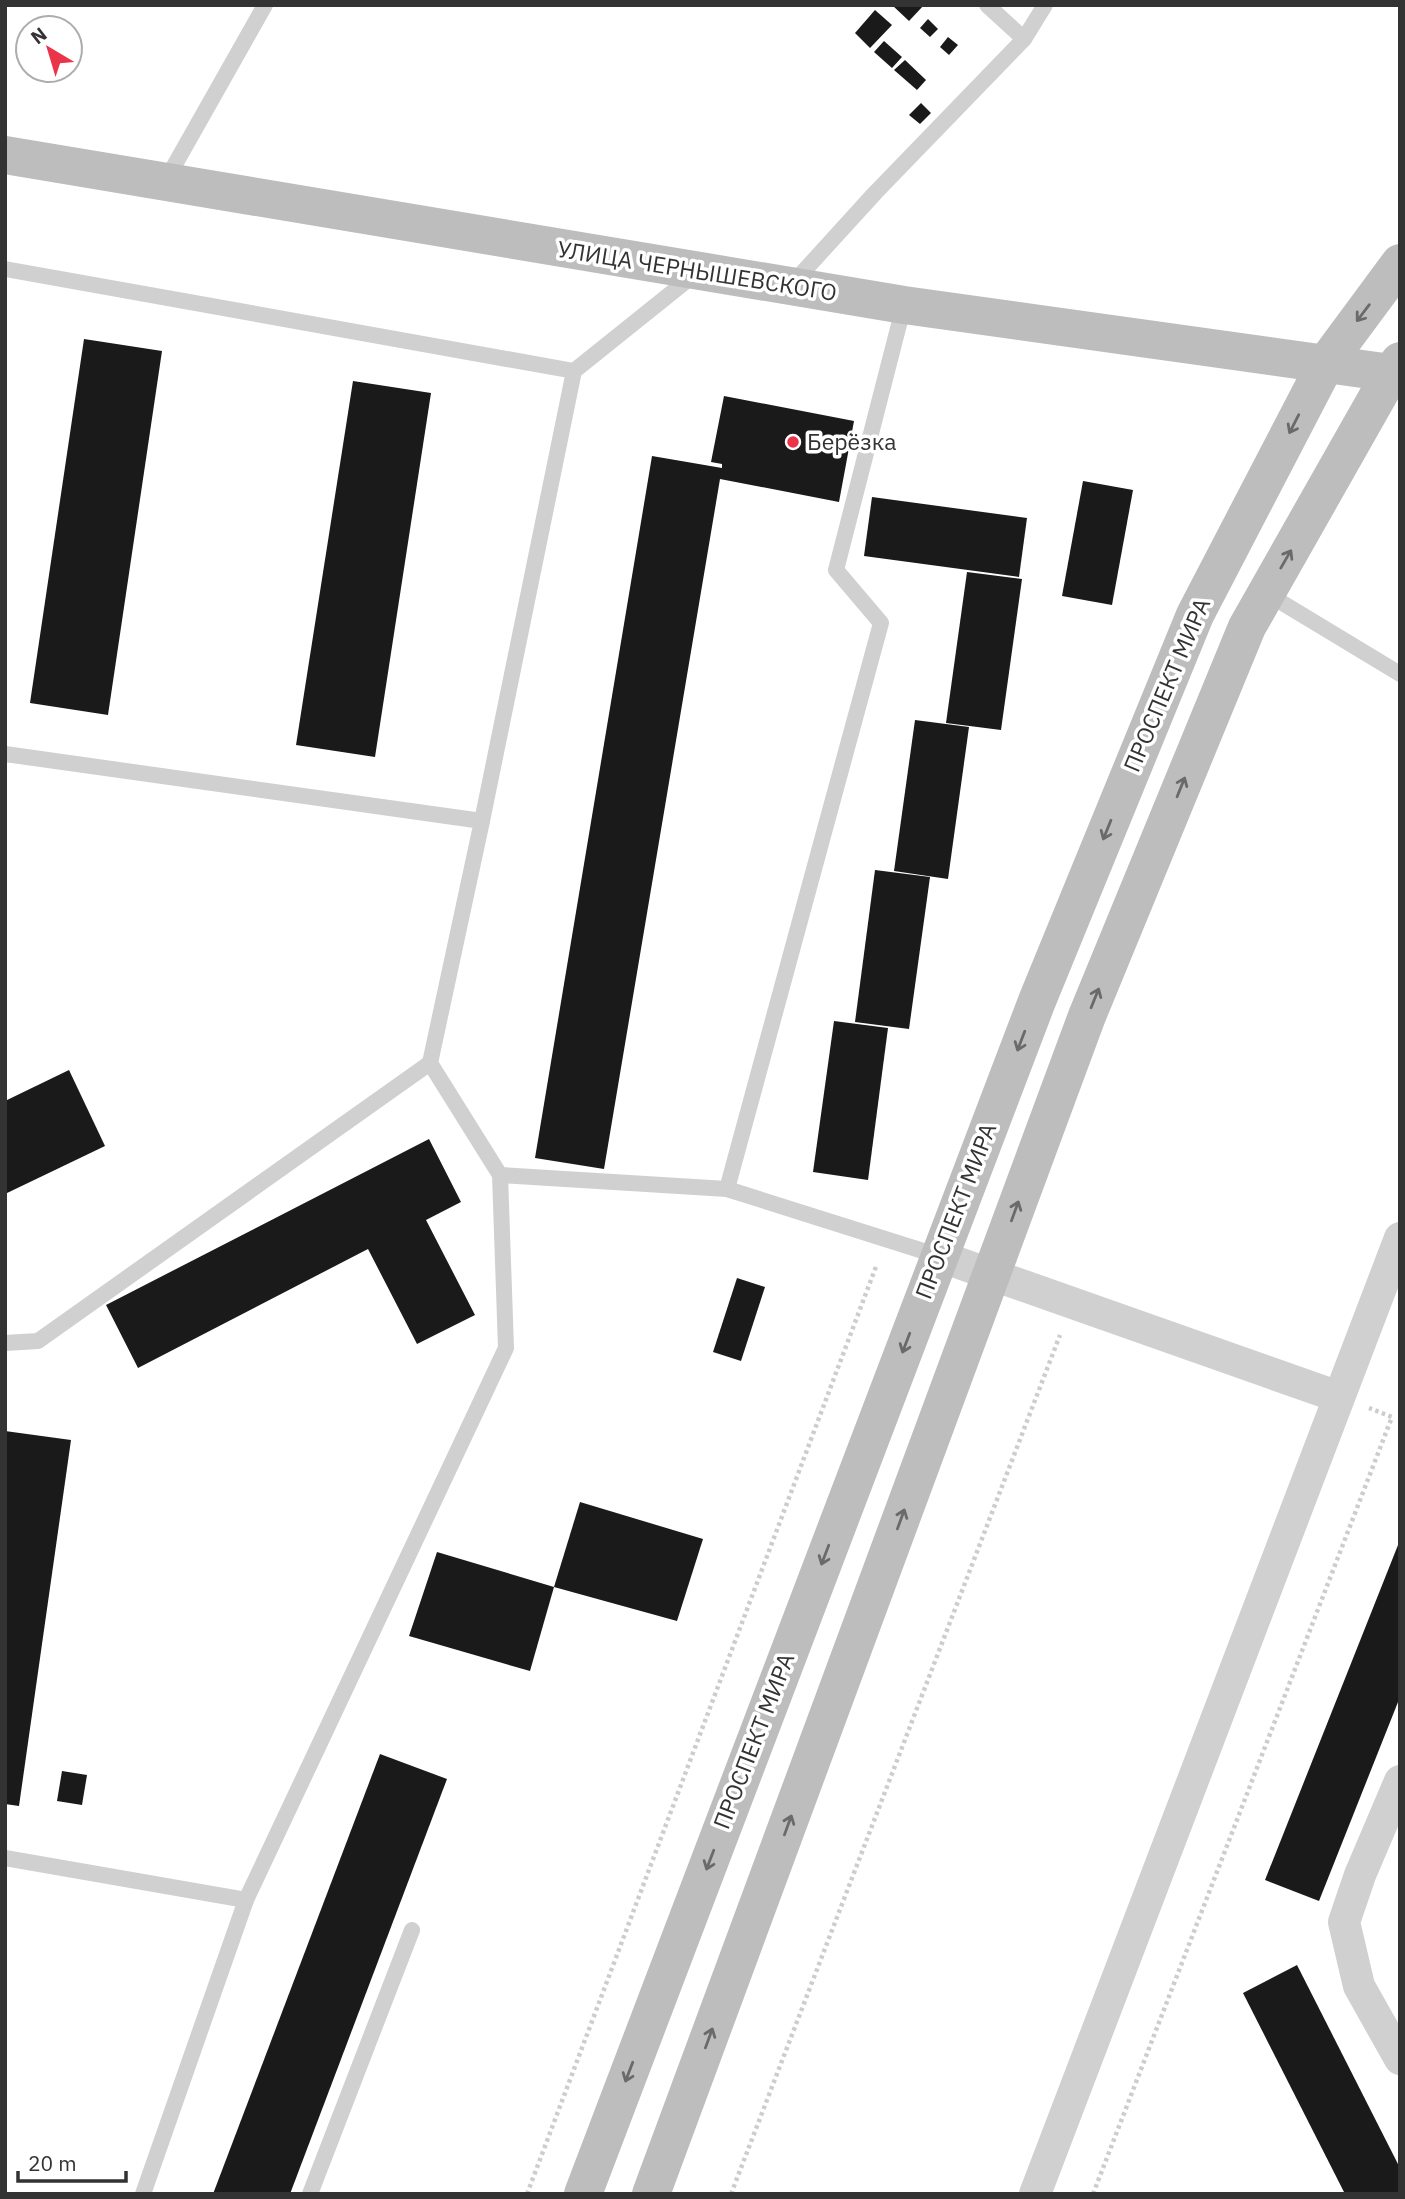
<svg xmlns="http://www.w3.org/2000/svg" width="1405" height="2199" font-family="'IBM Plex Sans',sans-serif">
	<style>
		.building { fill: #1a1a1a }
		.lines { fill: none; stroke-linecap: round; stroke-linejoin: round }
		.path { stroke: #cdcdcd; stroke-width: 4.5; stroke-dasharray: 3.5 3.5; stroke-linecap: butt }
		.lane { stroke: #d0d0d0; stroke-width: 16 }
		.street { stroke: #d0d0d0; stroke-width: 32 }
		.secondary { stroke: #bdbdbd; stroke-width: 38 }
		.oneway { stroke: #6a6a6a }
		.poi-dot { fill: #ea344a; stroke: #fff; stroke-width: 2.5 }
		.labels { text-anchor: middle; stroke-width: 7; stroke-linejoin: round; paint-order: stroke }
		.street-label { font-size: 23px; fill: #333; stroke: #fff }
		.poi-label { font-size: 23px; fill: #333; stroke: #fff; text-anchor: start }
	</style>
	<rect width="100%" height="100%" fill="#fff"/>
	<g class="building">
		<polygon points="892,5 924,5 909,21"/>
		<polygon points="875,10 892,25 870,48 855,33"/>
		<polygon points="928,19 938,29 930,37 920,28"/>
		<polygon points="948,37 958,45 949,55 940,47"/>
		<polygon points="884,41 902,57 892,68 874,52"/>
		<polygon points="905,60 926,80 917,90 894,70"/>
		<polygon points="921,103 931,113 920,124 909,115"/>
		<polygon points="84,339 162,351 108,715 30,703"/>
		<polygon points="353,381 431,393 375,757 296,745"/>
		<polygon points="724,396 854,421 839,502 720,479 604,1169 535,1158 652,456 722,468 722,464 711,462"/>
		<polygon points="1083,481 1133,490 1112,605 1062,596"/>
		<polygon points="872,497 1027,518 1019,577 864,556"/>
		<polygon points="967,572 1022,579 1001,730 946,723"/>
		<polygon points="915,720 969,727 948,879 894,871"/>
		<polygon points="875,870 930,877 909,1029 855,1022"/>
		<polygon points="834,1021 888,1028 868,1180 813,1172"/>
		<polygon points="69,1070 105,1146 5,1194 5,1101"/>
		<polygon points="429,1139 461,1202 426,1220 475,1315 417,1344 368,1249 138,1368 106,1305"/>
		<polygon points="737,1278 765,1287 741,1361 713,1352"/>
		<polygon points="5,1431 71,1440 19,1806 5,1804"/>
		<polygon points="580,1502 703,1539 677,1621 554,1587"/>
		<polygon points="1400,1540 1400,1697 1319,1901 1265,1880"/>
		<polygon points="437,1552 554,1587 530,1671 409,1636"/>
		<polygon points="380,1754 447,1779 290,2194 213,2194"/>
		<polygon points="62,1771 87,1775 82,1805 57,1801"/>
		<polygon points="1297,1965 1400,2168 1400,2194 1345,2194 1243,1993"/>
	</g>
	<g class="lines">
		<g class="path">
			<polyline points="527,2194 877,1264"/>
			<polyline points="731,2194 1060,1335"/>
			<polyline points="1093,2194 1392,1417 1369,1408"/>
		</g>
		<g class="lane">
			<polyline points="1024,39 1045,5"/>
			<polyline points="165,182 265,5"/>
			<polyline points="5,269 574,371"/>
			<polyline points="793,283 875,193 1024,39 987,5"/>
			<polyline points="904,305 836,570 881,623 727,1189 939,1256"/>
			<polyline points="1266,593 1400,674"/>
			<polyline points="5,754 482,821 430,1063 500,1175 727,1189"/>
			<polyline points="482,821 574,371 695,274"/>
			<polyline points="5,1343 38,1341 430,1063"/>
			<polyline points="5,1858 246,1900 143,2194"/>
			<polyline points="246,1900 506,1348 500,1175"/>
			<polyline points="310,2194 412,1930"/>
		</g>
		<g class="street">
			<polyline points="939,1256 1339,1397"/>
			<polyline points="1400,1781 1360,1875 1344,1922 1359,1986 1400,2059"/>
			<polyline points="1035,2194 1400,1238"/>
		</g>
		<g class="secondary">
			<polyline points="5,155 904,305 1391,373"/>
			<polyline points="583,2194 1037,1001 1195,615 1326,363 1400,263"/>
			<polyline points="651,2194 1087,1016 1247,627 1391,373 1400,361"/>
		</g>
	</g>
	<defs><path id="oneway-shaft" d="M-6 0H5M1.5-3L5.5 0L1.5 3" fill="none" stroke-width="1.6" stroke-linecap="round" stroke-linejoin="round" transform="scale(1.75)"/></defs>
	<g class="oneway">
		<use href="#oneway-shaft" transform="translate(1363 313) rotate(127)"/>
		<use href="#oneway-shaft" transform="translate(1294 424) rotate(117)"/>
		<use href="#oneway-shaft" transform="translate(1286 559) rotate(-60)"/>
		<use href="#oneway-shaft" transform="translate(1181 787) rotate(-68)"/>
		<use href="#oneway-shaft" transform="translate(1107 830) rotate(112)"/>
		<use href="#oneway-shaft" transform="translate(1095 998) rotate(-68)"/>
		<use href="#oneway-shaft" transform="translate(1021 1041) rotate(111)"/>
		<use href="#oneway-shaft" transform="translate(1015 1211) rotate(-70)"/>
		<use href="#oneway-shaft" transform="translate(906 1343) rotate(111)"/>
		<use href="#oneway-shaft" transform="translate(901 1519) rotate(-70)"/>
		<use href="#oneway-shaft" transform="translate(825 1555) rotate(111)"/>
		<use href="#oneway-shaft" transform="translate(788 1825) rotate(-70)"/>
		<use href="#oneway-shaft" transform="translate(710 1860) rotate(111)"/>
		<use href="#oneway-shaft" transform="translate(709 2038) rotate(-70)"/>
		<use href="#oneway-shaft" transform="translate(629 2072) rotate(111)"/>
	</g>
	<circle class="poi-dot" cx="793" cy="442" r="7"/>
	<g class="labels">
		<g class="street-label">
			<text transform="translate(697 271) rotate(9)" y="8">УЛИЦА ЧЕРНЫШЕВСКОГО</text>
			<text transform="translate(1167 685) rotate(-67)" y="8">ПРОСПЕКТ МИРА</text>
			<text transform="translate(956 1211) rotate(-69)" y="8">ПРОСПЕКТ МИРА</text>
			<text transform="translate(754 1741) rotate(-69)" y="8">ПРОСПЕКТ МИРА</text>
		</g>
		<g class="poi-label">
			<text x="807" y="450">Берёзка</text>
		</g>
	</g>
	<rect width="1405" height="2199" fill="none" stroke="#333333" stroke-width="14"/>
	<g transform="translate(49 49) rotate(322)"><circle r="33" fill="#ffffff" stroke="#adadad" stroke-width="2"/>
	<path d="M0-5L12 26L0 18L-12 26Z" fill="#ea344a"/>
	<text y="-10" font-size="19" font-weight="bold" text-anchor="middle" fill="#333333">N</text>
	</g>
	<path d="M18 2171v10h108v-10" fill="none" stroke="#333333" stroke-width="3.5"/>
	<text x="28" y="2171" font-size="21" fill="#333333" stroke="#ffffff" stroke-width="5" paint-order="stroke">20 m</text>
</svg>
